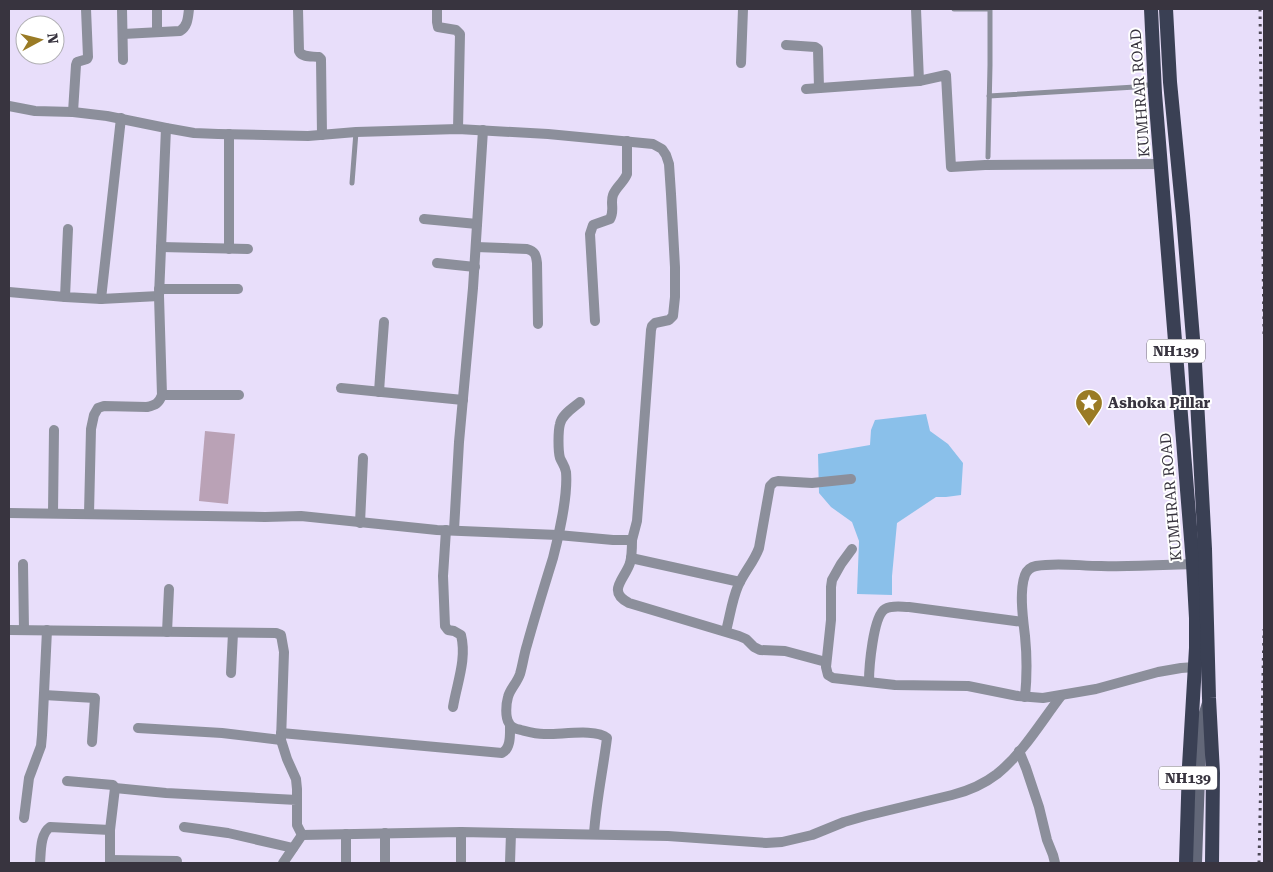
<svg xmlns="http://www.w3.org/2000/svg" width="1273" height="872" font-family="'Roboto Serif',serif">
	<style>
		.water { fill: #8ac0ea }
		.building { fill: #baa2b6 }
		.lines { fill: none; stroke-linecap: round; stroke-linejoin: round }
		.service { stroke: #8c8f9b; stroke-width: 5 }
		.minor { stroke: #8c8f9b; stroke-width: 10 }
		.secondary { stroke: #626778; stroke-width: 10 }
		.trunk { stroke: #3a4054; stroke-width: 14 }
		.rail { stroke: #4b4754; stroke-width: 3; stroke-dasharray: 2.5 5; stroke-linecap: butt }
		.labels { text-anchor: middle; stroke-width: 4; stroke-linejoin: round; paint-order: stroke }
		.shield { fill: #fff; stroke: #747179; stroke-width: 1 }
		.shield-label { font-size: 14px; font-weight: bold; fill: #38343f }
		.street-label { font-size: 15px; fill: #38343f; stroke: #fff }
		.poi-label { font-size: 15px; font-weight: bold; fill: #38343f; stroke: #fff; text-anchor: start }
	</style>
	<rect width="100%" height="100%" fill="#e8defa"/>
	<polygon class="water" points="926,414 930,431 948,444 963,463 961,495 946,497 936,497 897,523 892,576 892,595 857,594 859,541 852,522 831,507 819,493 818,454 870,445 871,430 875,420"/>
	<polygon class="building" points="205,431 235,434 228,504 199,501"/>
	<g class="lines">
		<g class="service">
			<polyline points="954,9 990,9 990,65 988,157"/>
			<polyline points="989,96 1135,87 1154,84"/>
			<polyline points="352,183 356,132"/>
		</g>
		<g class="minor">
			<polyline points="122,9 123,60"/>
			<path d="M298 9 299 51C302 58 312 56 319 57L321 59 322 135"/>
			<polyline points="437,9 437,22 438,27 456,30 460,34 458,129"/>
			<polyline points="916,9 919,81"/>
			<polyline points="157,32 157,9"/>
			<path d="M123 34 180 31C188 26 188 17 189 9"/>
			<polyline points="786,45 815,47 818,49 819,88"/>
			<polyline points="741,63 743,9"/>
			<polyline points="806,89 919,81 946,75 951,167 985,165 1161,164"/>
			<polyline points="9,106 35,111 73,112 107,116 166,128 194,133 218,134 308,136 356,132 458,129 548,134 653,144 662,149 666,155 669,164 671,194 675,267 675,297 673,316 669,320 655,323 652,326 651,330 637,521 632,540"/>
			<polyline points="73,112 76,65 77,62 87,59 88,57 86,9"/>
			<polyline points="229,134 229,249"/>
			<polyline points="424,219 477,224"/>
			<polyline points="68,229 65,297 101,299 159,296"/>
			<polyline points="161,247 248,249"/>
			<path d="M476 247 527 249C535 251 536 255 537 263L538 324"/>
			<polyline points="437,263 475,267"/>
			<polyline points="159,289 238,289"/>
			<polyline points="9,292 65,297"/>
			<polyline points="101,299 121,118"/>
			<path d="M595 321 590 234 593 225 610 219C615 211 610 203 613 195 616 187 624 182 627 174V141"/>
			<polyline points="341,388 463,400"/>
			<polyline points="379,392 380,377 384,322"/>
			<polyline points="162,395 239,395"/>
			<path d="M580 402C573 408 562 414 560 424 558 431 558 451 560 458 562 463 565 466 566 472 568 494 559 535 553 558 544 587 535 616 527 645 524 654 523 664 520 674 517 683 510 689 508 697 506 704 505 717 509 723 511 728 517 729 521 730 529 732 536 734 544 734 559 735 596 728 607 738 603 770 596 802 594 834"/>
			<path d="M9 513 265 517 301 516 437 530 558 535 613 540H632C632 547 632 556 630 563 625 579 606 591 629 603L739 636 746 639 754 647 760 650 785 651 826 662"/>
			<polyline points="53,513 54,430"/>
			<path d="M89 514 91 429 94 415 98 408 104 406 147 407C156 405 159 403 162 395L159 296 166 128"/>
			<polyline points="360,523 363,458"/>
			<path d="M446 530 443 576 445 626 448 630 454 631 461 635C467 659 457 683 453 707"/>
			<polyline points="454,530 459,442 473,288 483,130"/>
			<polyline points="852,549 841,564 832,580 831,587 831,620 826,667 828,675 833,678 895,685 968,686 1018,696 1043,698 1096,689 1158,672 1181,668 1195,667"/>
			<polyline points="631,558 740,582"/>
			<polyline points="23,564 24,630"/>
			<polyline points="9,630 276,633 281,635 284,652 281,740 287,759 296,779 297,789 297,800"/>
			<path d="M726 631C730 616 732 600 738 586 744 572 754 562 759 548L770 486 774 482 778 481 812 483 851 479"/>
			<polyline points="167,632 169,589"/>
			<polyline points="231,673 233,633"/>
			<path d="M869 682C869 668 873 616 885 609 892 605 901 607 909 607L1023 622"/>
			<polyline points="44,695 95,698 92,742"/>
			<path d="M1025 697C1027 677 1027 656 1025 636 1023 619 1019 591 1025 575 1027 570 1031 567 1036 566 1057 562 1080 566 1101 566 1132 567 1163 565 1193 564"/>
			<polyline points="138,728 222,733 281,740"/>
			<path d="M281 733 502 753C511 748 510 735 510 726"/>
			<polyline points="1019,751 1026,768 1039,807 1047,840 1053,855 1055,863"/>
			<polyline points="67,781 113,785 115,788"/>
			<polyline points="24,818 29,778 41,746 42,735 47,630"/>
			<polyline points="184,827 228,833 293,848"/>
			<polyline points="346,834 346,863"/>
			<polyline points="110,860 177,861"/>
			<path d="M40 863C41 852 40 834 50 827L110 830"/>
			<path d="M110 863V830L115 788 166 793 297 800V825L302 835 461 832 668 836 766 843 782 842 812 835 844 822 865 816 952 795C968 791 984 784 997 774 1023 753 1041 722 1061 696"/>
			<polyline points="283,863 302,835"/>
			<polyline points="385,863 385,833"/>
			<polyline points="461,863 461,832"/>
			<polyline points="510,863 511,833"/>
		</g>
		<polyline class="secondary" points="1197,863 1202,719 1207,703"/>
		<g class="trunk">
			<polyline points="1151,9 1155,93 1193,564 1196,618 1196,648 1189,766 1186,863"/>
			<polyline points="1166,9 1170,82 1183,216 1195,363 1205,549 1209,698 1213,773 1212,863"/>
		</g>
		<g class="rail">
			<polyline points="1260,9 1264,335"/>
			<polyline points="1259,863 1264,629"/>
		</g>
	</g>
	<defs>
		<symbol id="sight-pin" viewBox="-11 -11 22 30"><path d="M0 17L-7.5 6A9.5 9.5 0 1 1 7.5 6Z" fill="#9a7b25" stroke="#fff"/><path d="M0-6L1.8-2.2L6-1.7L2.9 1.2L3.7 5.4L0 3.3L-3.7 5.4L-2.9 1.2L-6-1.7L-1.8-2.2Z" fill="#fff"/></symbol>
	</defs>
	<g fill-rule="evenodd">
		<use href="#sight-pin" x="1073" y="387" width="32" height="43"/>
	</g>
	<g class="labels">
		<g class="shield">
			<rect x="1147" y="339.5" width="58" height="23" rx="4"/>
			<rect x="1159" y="766.5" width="58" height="23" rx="4"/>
		</g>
		<g class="shield-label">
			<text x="1176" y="356">NH139</text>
			<text x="1188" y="783">NH139</text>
		</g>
		<g class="street-label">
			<text transform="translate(1140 93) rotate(-94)" y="5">KUMHRAR ROAD</text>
			<text transform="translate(1171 497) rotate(-95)" y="5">KUMHRAR ROAD</text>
		</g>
		<g class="poi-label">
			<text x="1108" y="408">Ashoka Pillar</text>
		</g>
	</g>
	<rect width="1273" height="872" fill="none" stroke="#38343f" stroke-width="20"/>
	<g transform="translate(40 40) rotate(83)"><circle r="24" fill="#ffffff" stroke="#afaeb2"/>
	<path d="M0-4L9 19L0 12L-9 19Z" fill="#9a7b25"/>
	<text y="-8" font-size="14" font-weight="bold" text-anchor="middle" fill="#38343f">N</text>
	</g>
</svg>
